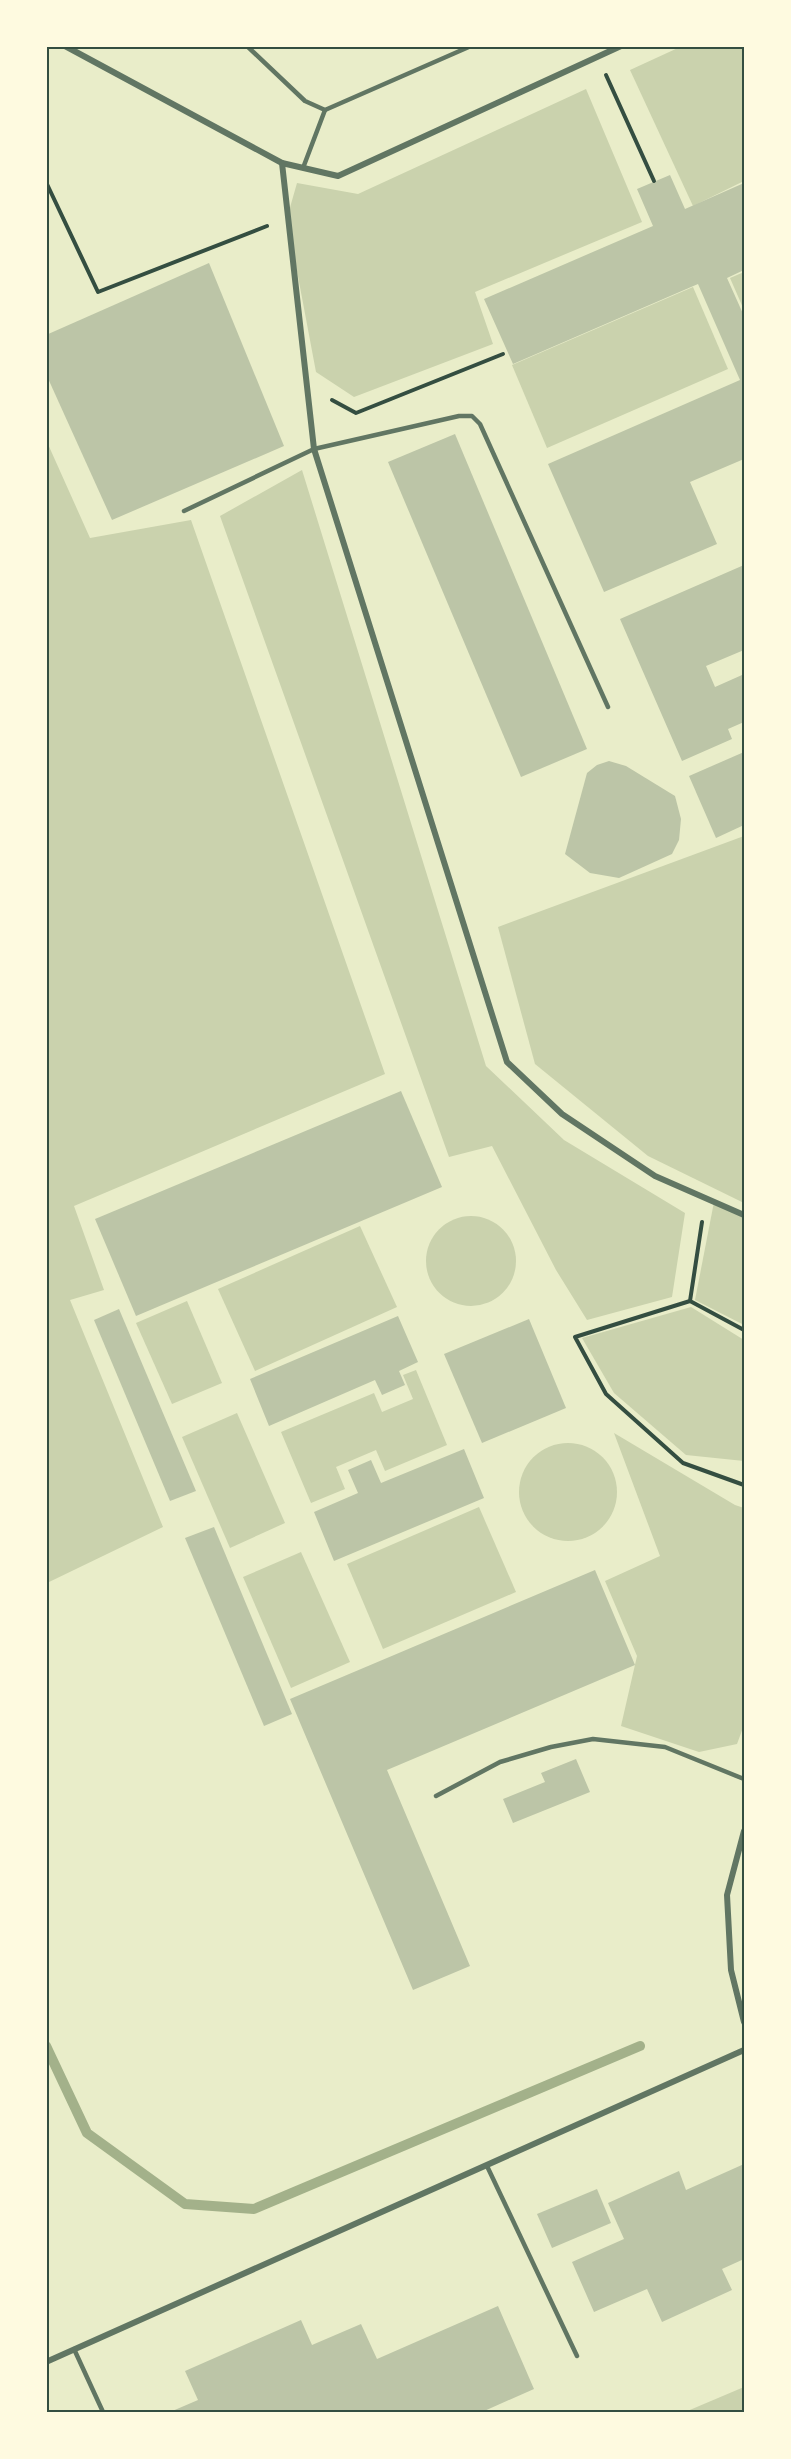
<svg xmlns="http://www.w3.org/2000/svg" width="791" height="2459" font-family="Raleway,sans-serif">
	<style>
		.green { fill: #cad2ad }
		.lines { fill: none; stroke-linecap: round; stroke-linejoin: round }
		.stream { stroke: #a3b18a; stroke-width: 10 }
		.building { fill: #bcc5a7 }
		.path { stroke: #344e41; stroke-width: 4 }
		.service { stroke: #617663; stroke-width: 4.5 }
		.minor { stroke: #617663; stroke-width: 6 }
		.neatline { fill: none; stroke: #344e41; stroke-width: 2 }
	</style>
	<rect width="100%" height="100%" fill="#e9edc9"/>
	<g class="green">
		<polygon points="680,47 744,47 744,181 693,206 630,70"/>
		<polygon points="586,89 642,222 475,292 493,344 354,397 316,372 287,218 297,183 358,194"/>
		<polygon points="744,272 744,310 730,278"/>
		<polygon points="693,287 728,369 547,448 512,365"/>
		<polygon points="47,442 90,538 191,520 385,1074 74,1206 104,1290 70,1300 163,1527 47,1583"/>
		<polygon points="302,470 486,1066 564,1140 685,1213 672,1297 587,1320 556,1270 492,1146 449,1157 220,516"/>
		<polygon points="744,836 744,1203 648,1156 535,1064 498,927"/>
		<polygon points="714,1202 744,1216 744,1325 695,1300"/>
		<circle cx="471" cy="1261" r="45"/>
		<polygon points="360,1226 397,1307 255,1371 218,1289"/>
		<polygon points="187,1301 222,1383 172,1404 136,1323"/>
		<polygon points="691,1307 744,1340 744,1461 686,1455 614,1393 582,1338"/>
		<polygon points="416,1370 447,1445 385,1471 376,1450 336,1467 345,1489 311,1503 281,1432 374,1393 382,1412 413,1399 403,1375"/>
		<polygon points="237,1413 285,1523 230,1548 182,1437"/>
		<polygon points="614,1433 735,1505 744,1508 744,1725 737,1744 699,1752 621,1726 637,1656 605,1581 660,1556"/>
		<circle cx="568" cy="1492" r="49"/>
		<polygon points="479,1507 516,1592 383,1649 347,1564"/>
		<polygon points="301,1552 350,1662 291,1688 243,1577"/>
		<polygon points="744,2387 744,2412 685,2412"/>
	</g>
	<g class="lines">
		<polyline class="stream" points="46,2046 87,2133 185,2204 254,2209 640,2046"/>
	</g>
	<g class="building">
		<polygon points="670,175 685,209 744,183 744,270 727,278 744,316 744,459 690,482 717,544 604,592 548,464 740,380 698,284 513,364 484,299 653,226 637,189"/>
		<polygon points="209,263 284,446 112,520 46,374 46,335"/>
		<polygon points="455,434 587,749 521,777 388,462"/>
		<polygon points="744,565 744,650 706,666 715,687 742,675 744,681 744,722 728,729 732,739 682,761 620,619"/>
		<polygon points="744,752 744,825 716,838 689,776"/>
		<polygon points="609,761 626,766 675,796 681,819 679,840 672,854 619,878 590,873 565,854 587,773 597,765"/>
		<polygon points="401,1091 442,1187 136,1316 95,1219"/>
		<polygon points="119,1309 196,1491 170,1501 94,1320"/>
		<polygon points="398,1316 418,1362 399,1371 405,1385 382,1395 375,1380 269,1426 250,1379"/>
		<polygon points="529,1319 566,1408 482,1443 444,1354"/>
		<polygon points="464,1449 484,1498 334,1561 314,1512 358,1493 348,1470 371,1460 381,1483"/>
		<polygon points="214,1527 292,1714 264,1726 185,1538"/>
		<polygon points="595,1570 635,1665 387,1770 470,1966 413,1990 290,1699"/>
		<polygon points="576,1759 590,1792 513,1823 503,1799 545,1782 541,1773"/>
		<polygon points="744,2164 744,2259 722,2269 732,2290 662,2322 647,2289 594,2312 572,2262 624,2239 608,2203 679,2171 686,2190"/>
		<polygon points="597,2189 611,2223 552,2248 537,2214"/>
		<polygon points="498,2306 534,2389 482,2412 170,2412 198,2400 185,2371 301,2320 312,2345 361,2324 377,2359"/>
	</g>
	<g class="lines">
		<g class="path">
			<polyline points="606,75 654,181"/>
			<polyline points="46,182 98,292 267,226"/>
			<polyline points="332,400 356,413 503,354"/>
			<polyline points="702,1222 690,1301 575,1337 606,1394 683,1463 744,1485"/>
			<polyline points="690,1301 744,1330"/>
		</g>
		<g class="service">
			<polyline points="247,46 305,101 325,110 471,46"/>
			<polyline points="303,168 325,110"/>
			<polyline points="184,511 314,449 459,416 472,416 480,424 608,707"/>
			<polyline points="436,1796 500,1762 551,1747 593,1739 665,1747 744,1779"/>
			<polyline points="487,2166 577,2356"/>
			<polyline points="74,2349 103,2412"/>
		</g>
		<g class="minor">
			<polyline points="65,46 282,163 338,176 621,46"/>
			<polyline points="282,163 314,449 507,1062 562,1114 655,1176 744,1215"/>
			<polyline points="744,1831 727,1895 731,1970 744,2022"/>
			<polyline points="46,2362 744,2050"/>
		</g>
	</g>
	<rect width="791" height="2459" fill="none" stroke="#fefae0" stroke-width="96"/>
	<rect x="48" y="48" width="695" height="2363" class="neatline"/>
</svg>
